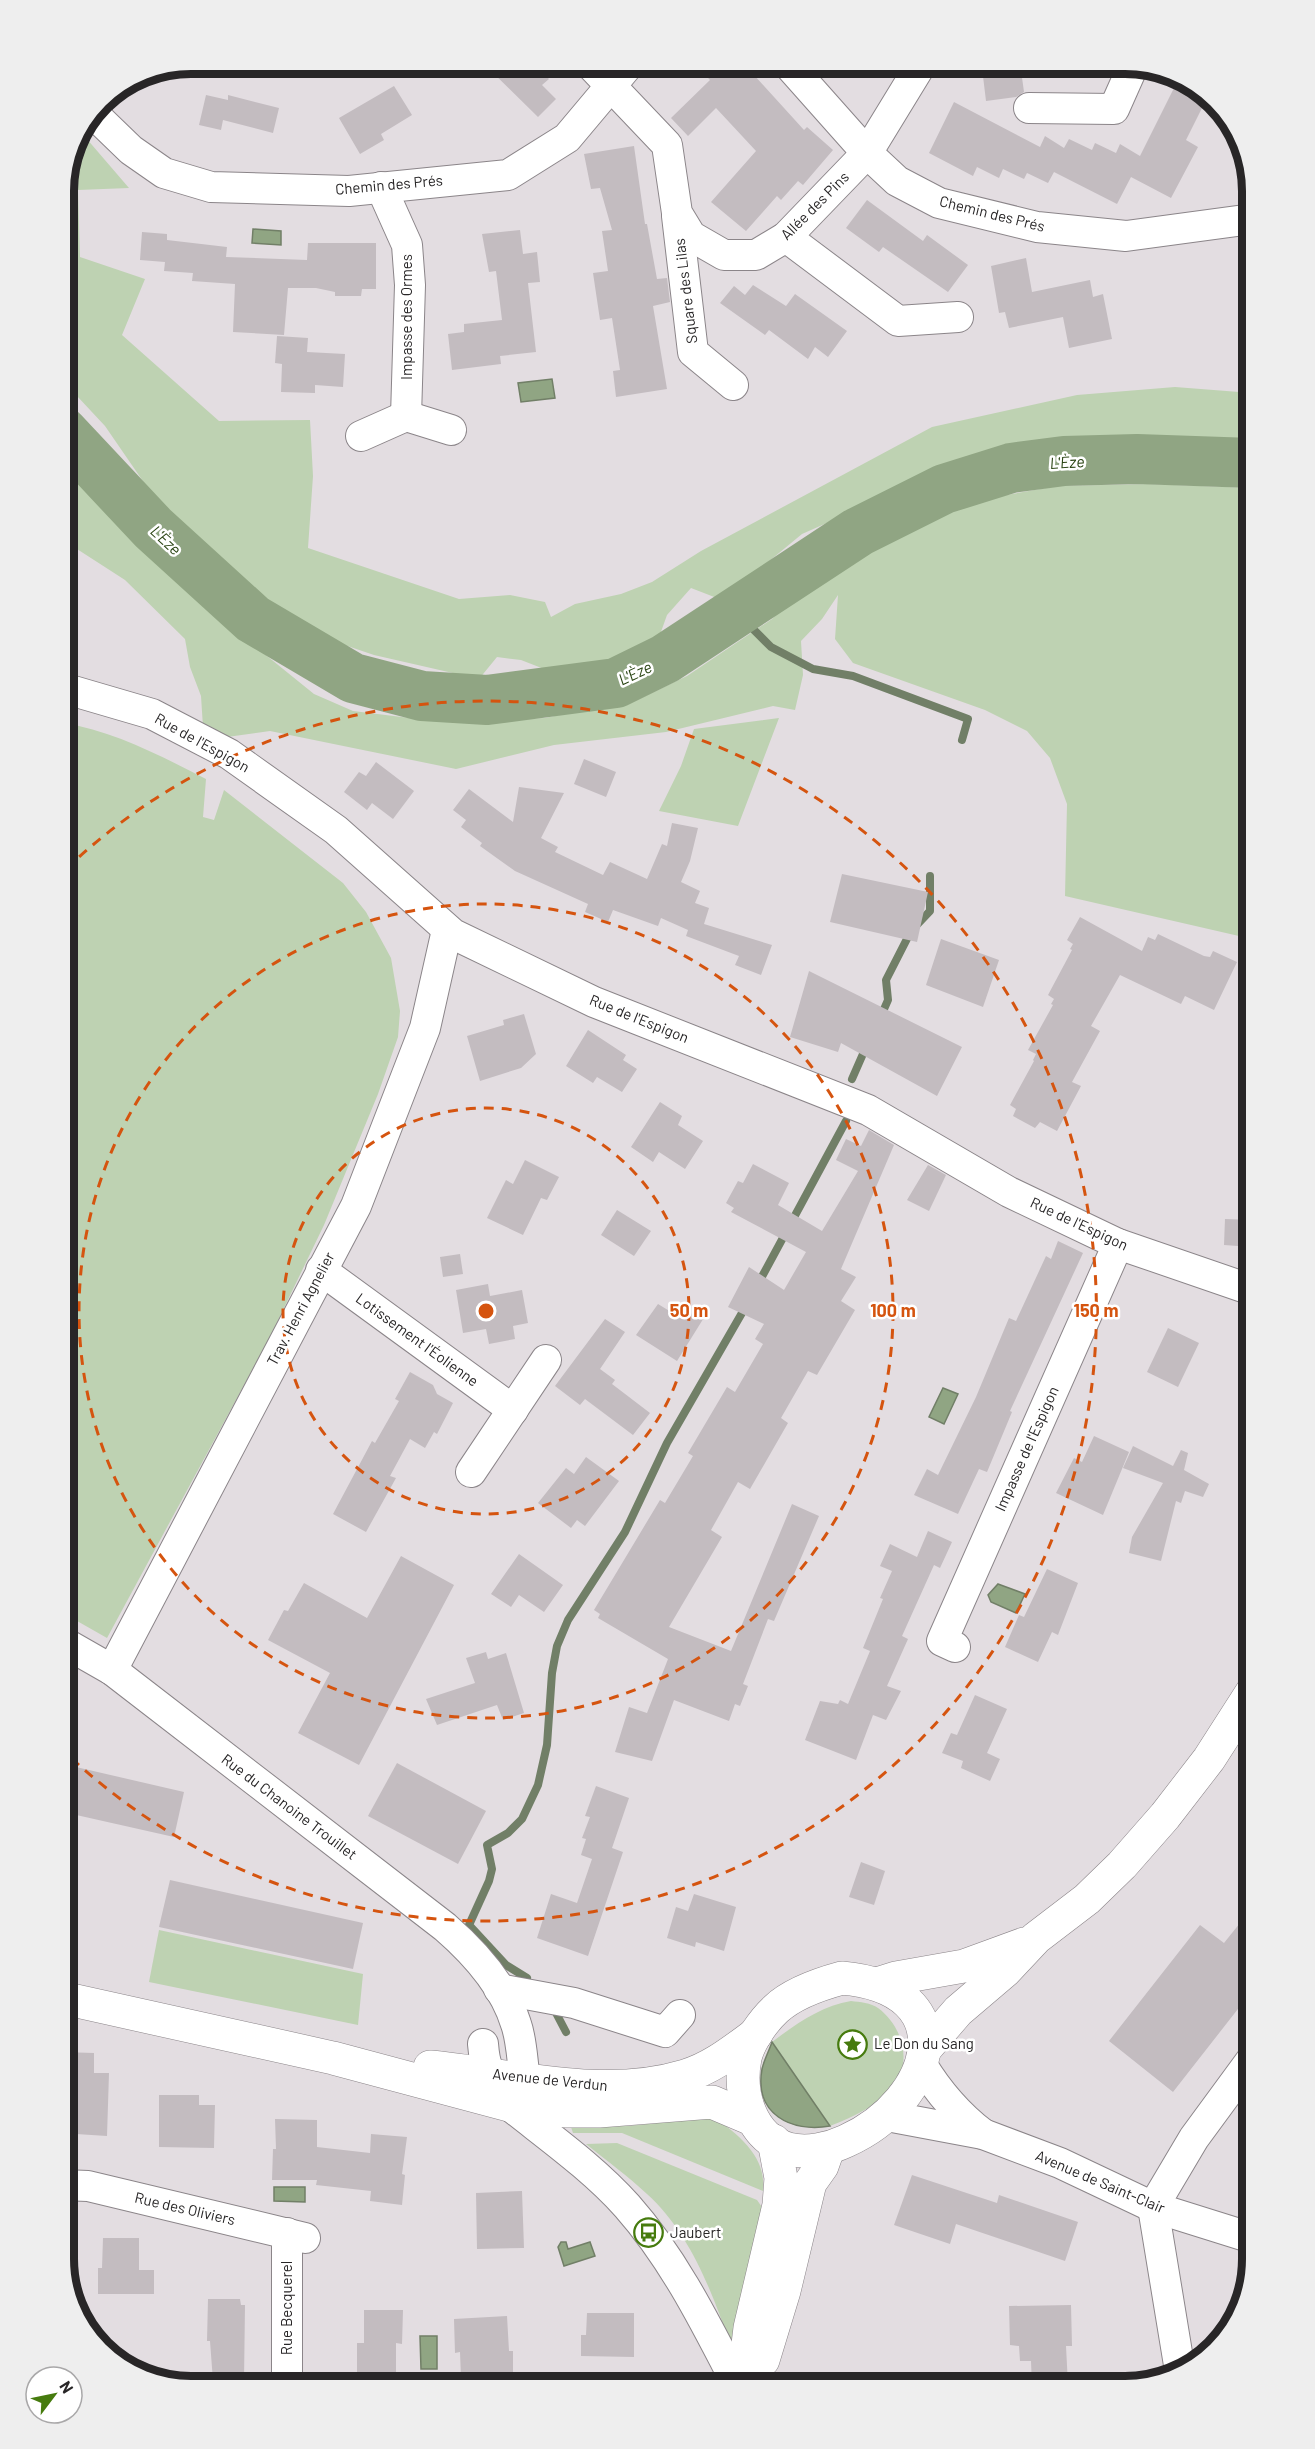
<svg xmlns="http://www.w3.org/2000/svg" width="1315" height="2449" font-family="Barlow,sans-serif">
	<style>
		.green { fill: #bed2b2 }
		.water { fill: #90a583; stroke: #717f67; stroke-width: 1.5 }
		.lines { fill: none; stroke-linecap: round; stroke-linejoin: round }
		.stream { stroke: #717f67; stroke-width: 8 }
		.river { stroke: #90a583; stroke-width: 50 }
		.building { fill: #c3bcc0 }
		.street-casing { stroke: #8b8589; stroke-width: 32 }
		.secondary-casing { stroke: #8b8589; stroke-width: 34 }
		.primary-casing { stroke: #8b8589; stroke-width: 34 }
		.street { stroke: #fff; stroke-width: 30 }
		.secondary { stroke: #fff; stroke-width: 33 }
		.primary { stroke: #fff; stroke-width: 33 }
		.ring { fill: none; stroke: #d5540f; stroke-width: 3; stroke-dasharray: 10 8 }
		.labels { text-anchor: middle; stroke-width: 5; stroke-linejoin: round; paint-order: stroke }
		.street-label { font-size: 15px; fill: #282627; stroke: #fff }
		.poi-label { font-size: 15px; fill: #282627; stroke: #fff; text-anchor: start }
		.water-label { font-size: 16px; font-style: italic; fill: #274210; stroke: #fff }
		.rim { fill: none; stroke: #282627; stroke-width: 8 }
		.centre { fill: #d5540f; stroke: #fff; stroke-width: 3 }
		.ring-label { font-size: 18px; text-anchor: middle; font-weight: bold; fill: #d5540f; stroke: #fff; stroke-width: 5; stroke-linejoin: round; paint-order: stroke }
	</style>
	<rect width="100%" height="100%" fill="#e3dde1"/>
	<g class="green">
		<polygon points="80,131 129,188 78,190 80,257 145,279 122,335 219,421 310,420 313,476 308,548 459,599 510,595 545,602 551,617 575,604 621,594 652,582 701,551 932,427 1077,395 1175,387 1252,393 1252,454 1136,444 1034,448 924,480 802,534 722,600 691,588 667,615 657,643 614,670 557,674 521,660 497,657 479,679 374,655 318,636 252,599 158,503 105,426 63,381 63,182 73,141"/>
		<polygon points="63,459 188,592 314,694 353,711 418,719 482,721 545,718 641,698 687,676 772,619 834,557 855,541 893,522 962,503 1057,486 1148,484 1252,488 1252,939 1065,896 1067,804 1050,758 1027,731 985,710 853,663 835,639 838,595 822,619 801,641 803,675 795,710 773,706 666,732 554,745 456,769 270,731 227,737 203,727 201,696 190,667 185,639 125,580 63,540"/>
		<polygon points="779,718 738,826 659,811 681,766 694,729"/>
		<path d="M63 723C114 731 161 756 206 779L203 817 214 820 224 790 343 883 366 912 391 958 400 1011 398 1037 378 1094 324 1225 269 1339 107 1638 63 1613Z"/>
		<polygon points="159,1930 363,1974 358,2025 149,1982"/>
		<path d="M851 2001C860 2002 871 2003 878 2008 901 2025 912 2058 896 2083 882 2104 853 2117 830 2126L772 2042C796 2024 821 2006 851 2001Z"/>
		<path d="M714 2117C739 2135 767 2157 763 2191L622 2133H573L571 2127 628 2126Z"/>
		<path d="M617 2143 757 2200 764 2210 732 2345 729 2341C711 2289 689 2232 647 2194 628 2176 607 2161 586 2144Z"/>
	</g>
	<g class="water">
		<polygon points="253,229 281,231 281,245 252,243"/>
		<polygon points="552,379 555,398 521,402 518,383"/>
		<polygon points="943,1388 958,1394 944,1424 929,1417"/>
		<polygon points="998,1584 1025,1594 1016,1613 991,1602 988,1595"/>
		<path d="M772 2042 830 2126C791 2133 754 2114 762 2069 764 2060 769 2051 772 2042Z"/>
		<polygon points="274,2187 305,2187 305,2202 274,2201"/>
		<polygon points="561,2242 566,2242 568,2249 590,2242 595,2256 564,2266 558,2247"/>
		<polygon points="420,2336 437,2336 437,2369 421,2369"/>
	</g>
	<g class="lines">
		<g class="stream">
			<polyline points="736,612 771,647 813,669 853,676 968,719 962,740"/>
			<polyline points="881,1016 888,1000 886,980 911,931 930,911 930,876"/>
			<polyline points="852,1079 866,1047"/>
			<polyline points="758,1284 846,1121"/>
			<polyline points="527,1978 506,1965 469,1925 489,1881 492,1869 487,1845 508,1833 522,1819 538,1785 547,1745 552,1673 557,1646 568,1620 625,1532 667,1443 746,1306"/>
			<polyline points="555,2011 566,2032"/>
		</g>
		<polyline class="river" points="63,432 153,528 253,619 353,678 422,696 487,700 616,683 665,659 858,532 944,489 1011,468 1064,461 1137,459 1252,463"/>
	</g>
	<g class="building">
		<polygon points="483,63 533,63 549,79 542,85 556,99 538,117"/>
		<polygon points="694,63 743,63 804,130 807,127 833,150 803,185 798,181 781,200 777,196 746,231 711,202 756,151 716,108 688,136 671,118 710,80"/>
		<polygon points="986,63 1020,63 1024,92 1016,97 986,101 982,68 986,67"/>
		<polygon points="1178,80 1202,89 1208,96 1186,140 1198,147 1171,198 1131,177 1117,204 1054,172 1048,183 1027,173 1024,179 1003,169 999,178 977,167 973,176 929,153 954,102 1040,147 1045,136 1064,148 1069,139 1092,150 1095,143 1116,153 1120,144 1140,156"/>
		<polygon points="394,86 412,115 381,134 384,140 360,154 339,118"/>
		<polygon points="206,95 228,100 228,95 279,108 273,133 223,120 221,130 199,125"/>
		<polygon points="634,146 645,224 647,224 657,279 667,278 670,302 653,306 667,389 616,397 613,371 620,370 612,318 600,320 593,273 608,271 602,231 612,230 600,188 591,189 584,154"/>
		<polygon points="867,200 923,241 927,235 968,265 948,292 883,247 879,252 846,228"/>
		<polygon points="520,230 523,254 537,252 540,282 528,283 536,352 500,356 501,364 452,370 448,334 464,332 464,324 502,320 496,271 489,272 482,234"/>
		<polygon points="142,232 167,234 167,240 227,247 226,257 307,260 308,243 376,243 376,289 362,289 361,296 335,296 335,292 316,288 288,288 284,335 233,332 235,284 192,281 193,273 164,271 165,262 140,260"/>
		<polygon points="1026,258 1032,292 1090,280 1093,297 1103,294 1112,339 1069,348 1063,317 1009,328 1005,312 999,313 991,266"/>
		<polygon points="753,285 786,306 795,294 847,331 828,357 815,347 808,359 769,330 765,335 720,303 734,286 745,295"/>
		<polygon points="277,336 308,338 307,352 345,354 343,387 315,385 315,393 281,392 282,364 275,363"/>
		<polygon points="584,759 616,772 606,797 574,784"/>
		<polygon points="376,762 414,791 393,819 372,803 367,810 344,792 359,772 366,776"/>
		<polygon points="519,787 564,793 541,838 558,847 555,852 603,875 610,862 647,879 662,844 667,846 672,823 698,828 690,861 681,882 700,891 695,903 709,908 704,924 772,945 761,975 735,965 739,956 686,936 688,930 661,918 658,926 613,910 608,922 585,912 588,904 515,871 480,846 482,843 461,827 466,820 453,810 469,789 513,822"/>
		<polygon points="842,874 928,892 917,942 830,922"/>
		<polygon points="1080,917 1142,951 1148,937 1155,940 1158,934 1204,956 1210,957 1213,951 1237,962 1214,1010 1185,996 1181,1004 1120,975 1091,1026 1100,1031 1072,1082 1081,1086 1057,1131 1040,1122 1035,1128 1013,1116 1016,1109 1010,1105 1034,1061 1033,1060 1036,1054 1028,1050 1053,1005 1051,1004 1054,999 1048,995 1072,950 1070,949 1073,944 1067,940"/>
		<polygon points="941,939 999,960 983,1007 926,985"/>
		<polygon points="809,971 962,1047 937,1096 841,1043 838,1052 790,1037"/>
		<polygon points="524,1014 536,1054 521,1068 480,1081 467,1036 504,1025 503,1020"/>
		<polygon points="588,1030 626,1055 623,1060 637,1069 622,1092 597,1077 593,1083 566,1066"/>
		<polygon points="660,1102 682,1116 678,1125 703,1141 685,1169 659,1152 653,1162 631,1147"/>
		<polygon points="869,1130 894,1145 841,1269 856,1277 841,1301 855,1310 817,1375 808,1371 781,1418 788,1423 750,1489 738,1482 711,1530 722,1537 669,1627 731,1651 792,1504 819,1516 774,1621 768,1619 743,1684 748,1686 740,1706 735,1704 729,1721 674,1700 652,1761 615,1752 629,1707 647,1713 668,1659 598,1618 600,1614 594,1610 660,1500 665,1503 693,1456 688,1453 727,1387 735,1392 763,1344 755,1339 764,1324 728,1307 749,1267 784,1290 806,1252 731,1212 734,1208 726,1203 738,1181 743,1183 753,1164 789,1183 778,1205 822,1231 858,1171 836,1160 846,1139 861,1146"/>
		<polygon points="525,1160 559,1177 547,1200 541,1198 523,1235 487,1218 506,1180 513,1184"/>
		<polygon points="928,1165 946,1175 929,1211 907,1200"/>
		<polygon points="617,1210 651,1231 634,1256 601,1235"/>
		<polygon points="1225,1219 1252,1220 1252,1247 1224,1245"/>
		<polygon points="1058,1241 1083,1253 1010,1411 1012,1412 987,1472 979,1469 958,1514 914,1495 927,1469 938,1475 976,1397 1009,1318 1016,1321 1046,1256 1051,1259"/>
		<polygon points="460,1254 463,1274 443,1277 440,1257"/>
		<polygon points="488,1284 490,1296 522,1290 528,1323 513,1326 515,1339 489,1344 486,1329 463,1333 456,1290"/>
		<polygon points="684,1302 705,1316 677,1361 636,1335 658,1304 676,1315"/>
		<polygon points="605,1319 625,1332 600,1369 615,1380 612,1384 650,1413 633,1435 585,1399 580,1405 555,1386"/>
		<polygon points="1168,1328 1199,1343 1178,1387 1147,1372"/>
		<polygon points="410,1372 433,1385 437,1394 453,1403 437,1434 434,1432 425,1448 410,1439 390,1476 396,1478 366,1532 333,1514 372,1441 375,1443 399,1401 395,1399"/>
		<polygon points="1094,1436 1129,1452 1103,1515 1056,1493 1074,1458 1082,1462"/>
		<polygon points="1133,1446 1173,1466 1181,1450 1188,1453 1184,1470 1209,1484 1203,1497 1185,1491 1181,1503 1176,1501 1161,1561 1129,1553 1132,1537 1163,1483 1123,1468"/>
		<polygon points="586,1457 619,1481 585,1526 577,1520 571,1528 538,1503 566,1468 574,1474"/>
		<polygon points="928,1531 952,1542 940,1568 934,1565 902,1636 908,1639 887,1686 901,1691 886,1720 873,1715 856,1760 805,1740 820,1701 838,1704 840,1700 848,1704 870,1651 863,1648 883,1599 880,1598 892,1571 880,1566 890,1544 917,1557"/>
		<polygon points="519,1554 563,1585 544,1612 519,1595 511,1607 491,1594"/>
		<polygon points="401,1556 454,1585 359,1765 298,1733 330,1673 268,1640 284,1610 288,1611 304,1583 367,1618"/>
		<polygon points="1047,1569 1078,1583 1058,1635 1052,1632 1038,1662 1005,1647 1019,1615 1024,1617"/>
		<polygon points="486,1652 488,1659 506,1653 524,1713 503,1720 497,1705 437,1725 426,1699 475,1683 466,1658"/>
		<polygon points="975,1695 1007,1709 987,1753 1000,1759 990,1781 961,1768 963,1761 942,1753 951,1733 957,1735"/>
		<polygon points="397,1763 486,1811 458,1864 368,1816"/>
		<polygon points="63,1764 184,1792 174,1837 63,1812"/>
		<polygon points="596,1786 629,1798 612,1848 623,1852 588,1956 537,1938 551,1894 577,1903 592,1859 581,1855 586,1839 582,1838 590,1817 585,1816"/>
		<polygon points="861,1862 885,1871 874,1905 849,1897"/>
		<polygon points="170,1880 363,1923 353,1969 159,1927"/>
		<polygon points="694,1894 736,1907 724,1951 696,1942 695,1947 667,1938 676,1907 688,1911"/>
		<polygon points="1252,1908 1252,1991 1173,2092 1109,2041 1200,1925 1224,1943"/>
		<polygon points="63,2052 94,2053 94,2073 109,2073 107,2136 76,2134 76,2121 63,2121"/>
		<polygon points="159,2095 199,2095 199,2105 215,2105 214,2148 159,2147"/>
		<polygon points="275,2119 317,2120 317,2147 370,2153 371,2134 407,2137 402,2174 405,2175 402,2205 370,2201 371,2191 316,2185 317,2180 272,2180 273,2149 276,2149"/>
		<polygon points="912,2175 997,2203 999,2195 1078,2222 1065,2261 956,2224 950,2244 894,2225"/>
		<polygon points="522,2191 524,2248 477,2249 476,2193"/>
		<polygon points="103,2238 139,2238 139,2270 154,2270 154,2294 98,2294 98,2268 102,2268"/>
		<polygon points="208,2299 240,2299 241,2305 245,2305 244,2381 213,2381 210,2341 207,2341"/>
		<polygon points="1071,2305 1072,2346 1066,2346 1068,2385 1032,2386 1031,2361 1020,2361 1019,2346 1010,2345 1009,2306"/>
		<polygon points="364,2310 403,2310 402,2344 396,2343 396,2381 357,2381 357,2343 364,2343"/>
		<polygon points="587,2313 634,2313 634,2357 581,2356 581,2335 586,2335"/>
		<polygon points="507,2316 509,2351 513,2351 513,2376 461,2378 460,2352 455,2353 454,2319"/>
	</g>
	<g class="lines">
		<defs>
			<g id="street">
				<polyline points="589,63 667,145 677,213 691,236 724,255 756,255 786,237 867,153 922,63"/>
				<polyline points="787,63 867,153 897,181 939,203 1037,227 1126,236 1252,219"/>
				<polyline points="1029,108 1114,109 1134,64"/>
				<polyline points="94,110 101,121 131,150 164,173 211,187 349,191 508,175 567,138 630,63"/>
				<polyline points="381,187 407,245 410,285 406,416"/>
				<polyline points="677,216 693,352 733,385"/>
				<polyline points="786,237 898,321 958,317"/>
				<polyline points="361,436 406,416 451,430"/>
				<polyline points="63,688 152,714 229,754 336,830 453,934 594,1002 868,1110 1009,1192 1118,1244 1252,1290"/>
				<polyline points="321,1270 513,1410"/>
				<polyline points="471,1472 546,1360"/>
				<path d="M63 1642 112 1670 445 1927C475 1953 504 1985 516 2024 522 2041 522 2061 525 2079"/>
				<polyline points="955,1647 942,1641 1118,1244"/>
				<polyline points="112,1670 356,1206 425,1028 447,930"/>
				<polyline points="499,1989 574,2003 665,2032 680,2015"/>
				<path d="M483 2044C485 2069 488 2073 508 2087"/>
				<path d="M922 2065C939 2093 957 2114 983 2134"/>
				<path d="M509 2105C549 2137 593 2168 627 2206 674 2259 706 2324 738 2386"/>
				<polyline points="887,2116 983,2134 1060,2163 1153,2207 1252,2238"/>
				<polyline points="63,2185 88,2186 305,2238"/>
				<polyline points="1180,2371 1153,2207 1194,2138 1252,2059"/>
				<polyline points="287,2382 287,2233"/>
			</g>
			<g id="secondary">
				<polyline points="63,1998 333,2058 509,2105 567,2111 599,2111 712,2102 752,2119"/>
				<path d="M430 2067C514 2075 602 2101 685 2076 712 2068 734 2050 756 2034"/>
			</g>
			<g id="primary">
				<path d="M842 1978C967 1989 935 2101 846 2141 829 2149 807 2154 788 2149 751 2137 738 2094 745 2058 749 2041 763 2021 776 2009 793 1993 820 1984 842 1978Z"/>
				<polyline points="877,1984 896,1978 964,1966 1024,1944"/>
				<polyline points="926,2048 958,2011 1005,1971 1036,1938 1087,1899 1122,1865 1165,1816 1209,1759 1252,1692"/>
				<polyline points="763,2360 784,2291 810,2183 822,2166 828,2149"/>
				<polyline points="743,2386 750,2328 779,2205 781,2178 774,2141"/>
			</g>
		</defs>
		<use href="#street" class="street-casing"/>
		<use href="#secondary" class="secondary-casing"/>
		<use href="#primary" class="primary-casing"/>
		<use href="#street" class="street"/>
		<use href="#secondary" class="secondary"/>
		<use href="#primary" class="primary"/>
	</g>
	<g class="ring">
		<circle cx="486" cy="1311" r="203"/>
		<circle cx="486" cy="1311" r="407"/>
		<path d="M66 869A610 610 0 1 1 66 1753"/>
	</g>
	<defs>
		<symbol id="sight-ring" viewBox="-11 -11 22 22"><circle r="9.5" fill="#fff" stroke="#467b0e" stroke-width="1.5"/><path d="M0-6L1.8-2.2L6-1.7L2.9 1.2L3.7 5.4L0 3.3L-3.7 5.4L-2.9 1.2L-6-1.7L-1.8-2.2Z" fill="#467b0e"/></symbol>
		<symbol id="bus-ring" viewBox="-11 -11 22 22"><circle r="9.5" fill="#fff" stroke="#467b0e" stroke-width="1.5"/><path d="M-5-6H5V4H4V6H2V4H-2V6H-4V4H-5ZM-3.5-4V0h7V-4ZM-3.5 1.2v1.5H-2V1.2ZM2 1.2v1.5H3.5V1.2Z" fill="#467b0e"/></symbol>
	</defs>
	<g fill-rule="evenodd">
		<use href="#sight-ring" x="836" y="2028" width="33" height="33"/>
		<use href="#bus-ring" x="632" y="2216" width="33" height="33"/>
	</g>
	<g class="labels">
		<g class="street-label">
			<text transform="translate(389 185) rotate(-5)" y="5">Chemin des Prés</text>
			<text transform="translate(815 206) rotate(-45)" y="5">Allée des Pins</text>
			<text transform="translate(992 214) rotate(14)" y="5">Chemin des Prés</text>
			<text transform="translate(686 291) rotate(-97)" y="5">Square des Lilas</text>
			<text transform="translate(407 317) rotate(-90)" y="5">Impasse des Ormes</text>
			<text transform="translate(202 743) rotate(29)" y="5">Rue de l'Espigon</text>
			<text transform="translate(639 1019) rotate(22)" y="5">Rue de l'Espigon</text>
			<text transform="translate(1079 1224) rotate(25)" y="5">Rue de l'Espigon</text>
			<text transform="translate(301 1309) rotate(-62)" y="5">Trav. Henri Agnelier</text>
			<text transform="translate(417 1340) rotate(36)" y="5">Lotissement l'Éolienne</text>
			<text transform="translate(1027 1449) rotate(-66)" y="5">Impasse de l'Espigon</text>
			<text transform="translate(289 1807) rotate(37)" y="5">Rue du Chanoine Trouillet</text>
			<text transform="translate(550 2080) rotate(6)" y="5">Avenue de Verdun</text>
			<text transform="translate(1100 2182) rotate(23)" y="5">Avenue de Saint-Clair</text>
			<text transform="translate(185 2209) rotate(13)" y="5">Rue des Oliviers</text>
			<text transform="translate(287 2308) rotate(-90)" y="5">Rue Becquerel</text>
		</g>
		<g class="poi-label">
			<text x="874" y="2049">Le Don du Sang</text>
			<text x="670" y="2238">Jaubert</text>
		</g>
		<g class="water-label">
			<text transform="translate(1067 462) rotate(-3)" y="6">L'Èze</text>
			<text transform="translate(166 540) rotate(43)" y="6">L'Èze</text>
			<text transform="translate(635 673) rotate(-25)" y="6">L'Èze</text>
		</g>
	</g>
	<path d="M0 0H1315V2449H0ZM191 74H1125A117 117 0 0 1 1242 191V2259A117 117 0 0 1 1125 2376H191A117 117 0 0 1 74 2259V191A117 117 0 0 1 191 74Z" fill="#eee" fill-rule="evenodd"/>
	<path class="rim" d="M191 74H1125A117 117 0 0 1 1242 191V2259A117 117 0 0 1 1125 2376H191A117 117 0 0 1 74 2259V191A117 117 0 0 1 191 74Z"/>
	<circle cx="486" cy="1311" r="9" class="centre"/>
	<g class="ring-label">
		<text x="689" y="1317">50 m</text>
		<text x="893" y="1317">100 m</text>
		<text x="1096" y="1317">150 m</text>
	</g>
	<g transform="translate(54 2395) rotate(58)"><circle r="28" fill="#ffffff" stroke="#a9a8a9" stroke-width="1.5"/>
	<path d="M0-4.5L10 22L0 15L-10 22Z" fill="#467b0e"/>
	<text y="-9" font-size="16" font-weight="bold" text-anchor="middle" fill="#282627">N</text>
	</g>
</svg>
